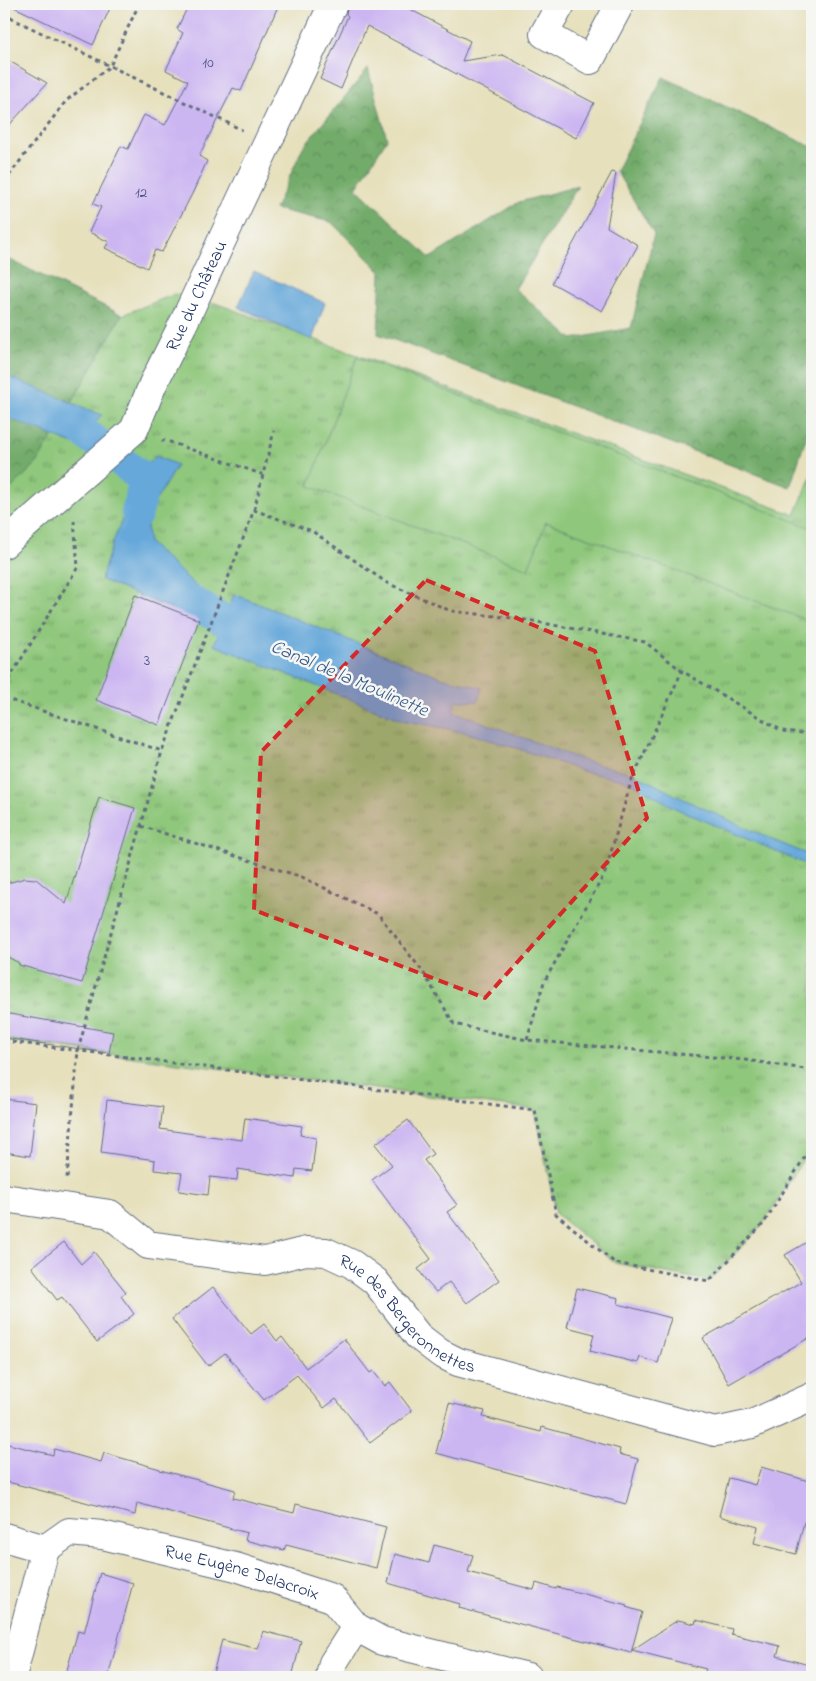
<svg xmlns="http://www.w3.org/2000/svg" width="816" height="1681" font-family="'Indie Flower',sans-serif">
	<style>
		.grass { fill: url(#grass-tufts); stroke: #557b6c }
		.forest { fill: url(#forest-crowns); stroke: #476e64 }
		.pitch { fill: #8fc77b; stroke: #557b6c }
		.water { fill: #66a8da; stroke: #406c9c }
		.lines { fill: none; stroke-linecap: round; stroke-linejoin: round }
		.canal { stroke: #66a8da; stroke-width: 32 }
		.building { fill: #ccb6f2 }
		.minor-casing { stroke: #626d7f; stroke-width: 30 }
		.path { stroke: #626d7f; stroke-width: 3; stroke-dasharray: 4 4; stroke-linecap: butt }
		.minor { stroke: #fff; stroke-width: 28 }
		.marked { fill: #d62828; fill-opacity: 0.2; stroke: #d62828; stroke-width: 4; stroke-dasharray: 10 6; stroke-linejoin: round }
		.labels { text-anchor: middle; stroke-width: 5; stroke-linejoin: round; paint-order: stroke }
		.number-label { font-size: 15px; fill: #475183 }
		.street-label { font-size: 18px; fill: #1b2f5e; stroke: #f6f6f2 }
		.water-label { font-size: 19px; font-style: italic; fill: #355989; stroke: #f6f6f2 }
	</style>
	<defs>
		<pattern id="grass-tufts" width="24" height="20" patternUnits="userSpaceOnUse" patternTransform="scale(1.25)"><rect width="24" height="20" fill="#8fc77b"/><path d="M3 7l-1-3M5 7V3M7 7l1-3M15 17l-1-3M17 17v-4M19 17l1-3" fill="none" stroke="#74a268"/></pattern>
		<pattern id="forest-crowns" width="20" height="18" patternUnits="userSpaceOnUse" patternTransform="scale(1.25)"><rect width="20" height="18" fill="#73ac6b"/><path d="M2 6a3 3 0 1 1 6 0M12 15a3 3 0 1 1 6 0" fill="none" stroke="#5e8c5b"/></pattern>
	</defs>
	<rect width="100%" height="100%" fill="#f6f6f2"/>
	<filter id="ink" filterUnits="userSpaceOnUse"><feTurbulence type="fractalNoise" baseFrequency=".02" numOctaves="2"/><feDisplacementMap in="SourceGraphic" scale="10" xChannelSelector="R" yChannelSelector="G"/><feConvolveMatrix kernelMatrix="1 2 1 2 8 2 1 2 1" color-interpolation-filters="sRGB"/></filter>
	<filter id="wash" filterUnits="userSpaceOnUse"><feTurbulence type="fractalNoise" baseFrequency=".0096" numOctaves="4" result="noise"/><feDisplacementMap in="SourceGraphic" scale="20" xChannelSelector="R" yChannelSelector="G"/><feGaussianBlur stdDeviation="1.12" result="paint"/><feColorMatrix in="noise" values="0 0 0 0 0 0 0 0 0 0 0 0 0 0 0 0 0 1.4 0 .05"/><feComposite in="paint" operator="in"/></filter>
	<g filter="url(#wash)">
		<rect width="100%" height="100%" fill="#e6e0bc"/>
		<polygon class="grass" points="4,257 122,315 175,294 215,303 795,515 812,474 812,1145 764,1223 709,1281 615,1263 556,1214 535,1110 4,1040"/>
		<g class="forest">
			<polygon points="368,69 387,139 356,188 430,258 519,202 578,186 515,289 572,339 631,328 654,234 616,171 663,77 812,147 812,420 790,487 378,334 381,272 331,222 275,209 303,147"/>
			<polygon points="4,257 122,315 37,463 4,495"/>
		</g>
		<polygon class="pitch" points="357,357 812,528 812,622 546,522 528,569 309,486"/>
		<g class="water">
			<polygon points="254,271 325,303 312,340 238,307"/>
			<polygon points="4,375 102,415 73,444 4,416"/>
			<path d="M156 456 177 465 146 517 149 543 208 597 199 620 101 580C110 548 121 519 136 490L128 483Z"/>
			<polygon points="234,594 441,677 482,688 478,701 455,701 453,711 585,761 635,774 679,797 770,839 812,856 812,867 675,808 631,782 585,772 516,748 464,732 402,720 214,645"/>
		</g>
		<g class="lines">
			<g class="canal">
				<polyline points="4,399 77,427 145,480 137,513"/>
				<polyline points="165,586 240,630 264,641"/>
			</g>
		</g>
		<g id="blocks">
			<g class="building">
				<polygon points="8,4 112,4 93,45"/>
				<polygon points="189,4 279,4 241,91 233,88 199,156 207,161 192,194 162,252 155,250 147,268 105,248 109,242 89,232 101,207 93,204 121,146 128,149 144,115 165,125 188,81 166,70 183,33 177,29"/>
				<polygon points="348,4 400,4 470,41 462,61 502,55 505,56 594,103 576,138 367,26 341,89 320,79 348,16 346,14"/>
				<polygon points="4,58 47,83 4,131"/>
				<polygon points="612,172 616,173 607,227 638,245 602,311 552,283"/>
				<polygon points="135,595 199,620 159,725 96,700"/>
				<polygon points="99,797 135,808 82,983 19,965 19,963 4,955 4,884 25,878 36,879 66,904"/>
				<polygon points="4,1013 113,1032 109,1053 4,1038"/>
				<polygon points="4,1099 36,1103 30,1156 4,1152"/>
				<polygon points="107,1100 163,1107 160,1129 201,1135 242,1140 245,1118 302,1126 300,1135 316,1138 312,1171 296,1169 295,1178 238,1169 237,1180 210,1177 208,1195 179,1191 182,1173 154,1170 155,1160 101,1152"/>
				<polygon points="408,1120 433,1154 424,1160 457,1205 447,1212 499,1280 467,1303 449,1282 436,1292 427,1282 418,1269 431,1259 372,1180 392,1165 375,1144"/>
				<polygon points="812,1239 812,1336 729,1384 703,1338 801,1282 785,1255"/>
				<polygon points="64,1242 81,1264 94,1252 126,1292 121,1296 134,1314 97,1342 62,1297 57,1300 32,1267"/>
				<polygon points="213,1287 251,1334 264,1324 277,1341 282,1337 306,1368 344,1339 370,1373 373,1371 385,1386 390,1382 412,1411 370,1443 336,1399 324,1408 297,1375 264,1400 225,1353 208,1366 172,1319"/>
				<polygon points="577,1288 619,1298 618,1304 671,1318 658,1363 640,1357 638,1363 590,1351 594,1334 567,1327"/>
				<polygon points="449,1403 485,1411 483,1417 541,1432 542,1427 620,1449 619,1454 638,1459 626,1504 436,1453"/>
				<polygon points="4,1443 53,1455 54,1449 101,1462 104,1453 160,1469 160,1470 235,1490 233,1498 294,1513 296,1504 386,1527 376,1568 286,1545 284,1550 245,1540 247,1533 137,1503 135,1515 4,1481"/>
				<polygon points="761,1467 812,1482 812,1524 804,1522 796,1554 754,1543 758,1527 719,1516 729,1478 755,1485"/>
				<polygon points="434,1545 473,1555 468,1572 534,1590 536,1583 556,1589 557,1587 627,1605 626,1607 642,1612 631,1653 459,1608 460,1604 388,1583 395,1554 429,1563"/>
				<polygon points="100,1573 133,1583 108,1677 65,1677 78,1631 84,1633"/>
				<polygon points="678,1620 695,1624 696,1620 732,1629 731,1634 780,1646 777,1656 812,1666 812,1677 703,1677 706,1669 632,1650"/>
				<polygon points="263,1631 301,1641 292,1677 212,1677 222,1640 258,1649"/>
			</g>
		</g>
	</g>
	<g filter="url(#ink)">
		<use href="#blocks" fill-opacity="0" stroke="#626d7f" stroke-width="1"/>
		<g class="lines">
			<defs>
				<g id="minor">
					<polyline points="561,4 544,34 590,60 620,4"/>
					<path id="s1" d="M4 544 134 430 153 384 184 322 235 212 333 4"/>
					<path id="s2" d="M4 1198 110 1214 148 1245 265 1261 306 1251 326 1252 352 1264 375 1281 418 1336 440 1353 458 1362 715 1432 752 1424 812 1397"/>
					<path id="s3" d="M4 1537 45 1549 69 1532 102 1535 236 1567 332 1598 356 1627 382 1641 528 1677"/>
					<polyline points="12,1677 45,1549"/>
					<polyline points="330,1677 333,1663 356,1627"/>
				</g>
			</defs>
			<use href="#minor" class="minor-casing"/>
			<g class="path">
				<polyline points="4,12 15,20 242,130"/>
				<polyline points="4,182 66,101 110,66 139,4"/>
				<polyline points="162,442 164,440 264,475"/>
				<polyline points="254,510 274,431"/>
				<polyline points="4,687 78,567 74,521"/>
				<polyline points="4,698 162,751 254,510 312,531 387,583 451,611 521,619 645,642 682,671 782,731 812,734"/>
				<polyline points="141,826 302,877 378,914 423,972 454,1024 527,1040 745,1060 812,1070"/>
				<polyline points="527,1040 544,982 605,873 631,782 682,671"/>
				<polyline points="4,1041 535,1110 556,1214 615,1263 709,1281 764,1223 812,1145"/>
				<polyline points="67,1178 78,1050 162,751"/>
			</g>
			<use href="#minor" class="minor"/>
		</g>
	</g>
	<path class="marked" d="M426 580 595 651 647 818 485 998 254 910 261 752Z"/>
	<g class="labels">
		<g class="number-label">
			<text x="208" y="67">10</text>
			<text x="141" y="197">12</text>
			<text x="147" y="665">3</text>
		</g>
		<g class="street-label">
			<text dy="6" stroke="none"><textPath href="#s1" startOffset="321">Rue du Château</textPath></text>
			<text dy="6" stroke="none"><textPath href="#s2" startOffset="441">Rue des Bergeronnettes</textPath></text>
			<text dy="6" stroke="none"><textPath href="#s3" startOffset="250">Rue Eugène Delacroix</textPath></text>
		</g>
		<g class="water-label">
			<text transform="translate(350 677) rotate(23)" y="7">Canal de la Moulinette</text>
		</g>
	</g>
	<rect width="816" height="1681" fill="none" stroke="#f6f6f2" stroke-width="20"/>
</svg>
